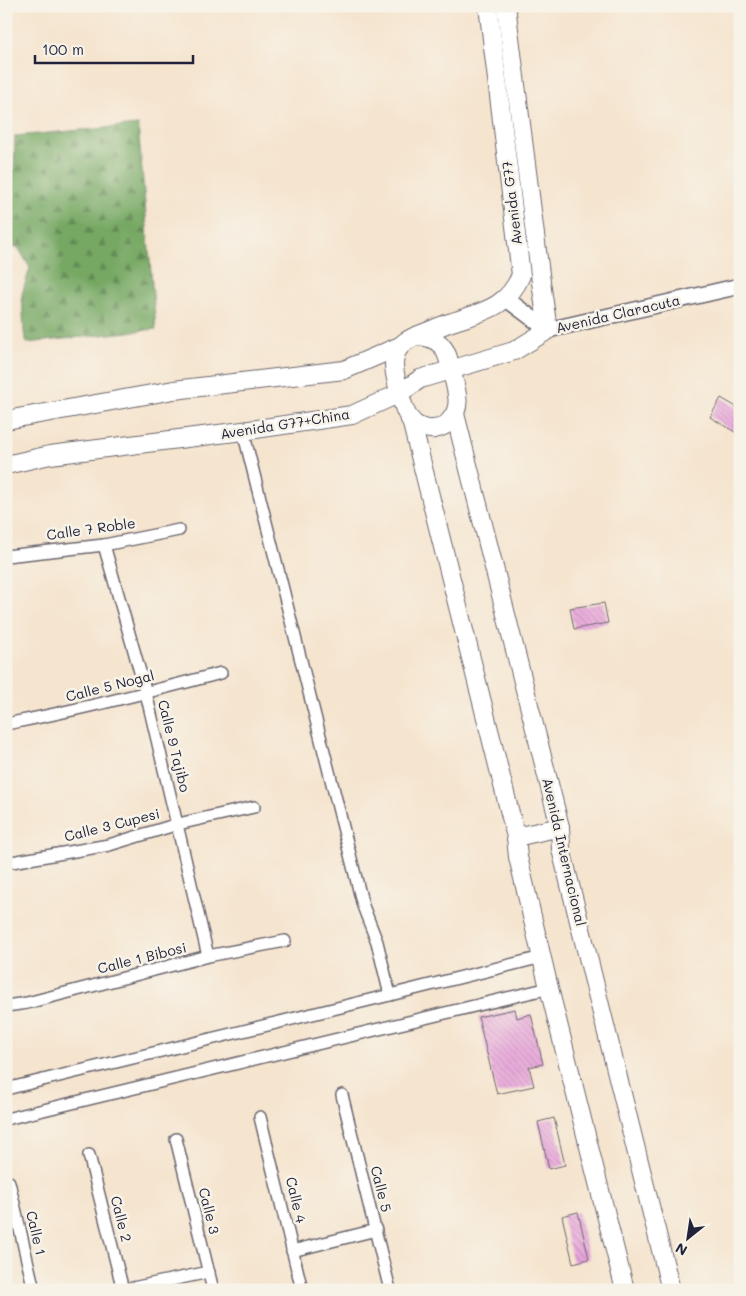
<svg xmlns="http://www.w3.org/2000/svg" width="746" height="1296" font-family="Mali,sans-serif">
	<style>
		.forest { fill: url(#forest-firs); stroke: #4c654f }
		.building { fill: url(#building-back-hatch) }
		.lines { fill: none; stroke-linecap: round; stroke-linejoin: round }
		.street-casing { stroke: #6c666e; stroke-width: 14 }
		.secondary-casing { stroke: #6c666e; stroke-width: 18 }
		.primary-casing { stroke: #6c666e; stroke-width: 20 }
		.street { stroke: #fff; stroke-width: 11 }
		.secondary { stroke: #fff; stroke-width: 15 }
		.primary { stroke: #fff; stroke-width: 18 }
		.labels { text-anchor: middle; stroke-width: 5; stroke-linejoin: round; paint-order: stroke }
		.street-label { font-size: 14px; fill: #22223b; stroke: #f7f3e8 }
	</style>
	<defs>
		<pattern id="forest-firs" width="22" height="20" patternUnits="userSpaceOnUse" patternTransform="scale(1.25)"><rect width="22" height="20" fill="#76a863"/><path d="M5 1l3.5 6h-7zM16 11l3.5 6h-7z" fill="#608853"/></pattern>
		<pattern id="building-back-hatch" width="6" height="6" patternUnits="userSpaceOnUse" patternTransform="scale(1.25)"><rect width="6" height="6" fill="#e9a5db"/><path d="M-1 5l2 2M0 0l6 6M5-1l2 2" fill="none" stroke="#bc86b3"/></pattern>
	</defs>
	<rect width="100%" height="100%" fill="#f7f3e8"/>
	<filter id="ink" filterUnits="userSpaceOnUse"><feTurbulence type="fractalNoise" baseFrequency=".02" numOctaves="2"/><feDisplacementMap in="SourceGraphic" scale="10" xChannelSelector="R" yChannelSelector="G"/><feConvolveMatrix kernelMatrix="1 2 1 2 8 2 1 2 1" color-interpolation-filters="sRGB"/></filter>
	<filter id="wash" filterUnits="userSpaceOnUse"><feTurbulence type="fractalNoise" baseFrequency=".0096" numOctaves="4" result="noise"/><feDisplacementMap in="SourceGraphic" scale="20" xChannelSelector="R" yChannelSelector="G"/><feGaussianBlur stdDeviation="1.12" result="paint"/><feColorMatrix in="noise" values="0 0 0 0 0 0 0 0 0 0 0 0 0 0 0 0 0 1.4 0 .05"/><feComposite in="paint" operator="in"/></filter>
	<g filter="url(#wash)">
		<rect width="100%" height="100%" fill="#f5e4ce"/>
		<polygon class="forest" points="138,125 156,329 27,343 24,333 22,294 30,268 18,247 6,247 6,172 14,171 15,136"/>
		<g id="blocks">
			<g class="building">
				<polygon points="721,398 740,409 740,435 710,417"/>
				<polygon points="604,603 608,623 574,629 570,608"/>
				<polygon points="515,1009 517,1018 531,1014 543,1064 529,1067 534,1086 497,1094 478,1017"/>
				<polygon points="554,1118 565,1165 549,1169 538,1122"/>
				<polygon points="578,1212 589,1259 573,1263 562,1216"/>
			</g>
		</g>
	</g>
	<g filter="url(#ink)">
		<use href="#blocks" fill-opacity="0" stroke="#6c666e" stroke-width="1"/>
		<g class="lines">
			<defs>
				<g id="street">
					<polyline points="243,431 363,906 377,942 390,995"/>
					<polyline points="104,545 146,693 208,956"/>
					<polyline points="6,556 104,545 179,530"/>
					<path d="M6 724C79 710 150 692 221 673"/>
					<polyline points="6,863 109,845 178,824 254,807"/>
					<polyline points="6,1006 27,1003 208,956 285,941"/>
					<polyline points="6,1089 390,995 542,957"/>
					<polyline points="342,1095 390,1290"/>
					<polyline points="260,1117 302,1290"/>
					<polyline points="6,1119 549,988"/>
					<polyline points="176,1139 213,1290"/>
					<polyline points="89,1155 123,1290"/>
					<polyline points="9,1182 34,1290"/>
					<polyline points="292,1251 376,1230"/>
					<polyline points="123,1290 209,1272"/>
				</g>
				<polyline id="secondary" points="505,298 548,330 740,286"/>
				<g id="primary">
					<path d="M416 336C427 332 438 327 449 323 481 312 507 309 521 275L488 6"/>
					<path d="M416 336C426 336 434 338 441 345 448 352 449 363 452 373 454 380 456 388 457 395 460 411 450 427 434 429 425 430 415 426 410 419 403 411 394 375 394 364 394 360 395 356 396 353 400 344 407 340 416 336Z"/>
					<polyline points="455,414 560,827 561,849 671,1290"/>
					<polyline points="6,420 174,390 344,370 400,346"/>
					<polyline points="411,420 516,837 518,857 549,988 625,1290"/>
					<polyline points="6,465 50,455 243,431 352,415 400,393 420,379 514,351 548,330 541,282 506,6"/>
					<polyline points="516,837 560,827"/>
				</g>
			</defs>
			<use href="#street" class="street-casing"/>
			<use href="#secondary" class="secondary-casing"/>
			<use href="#primary" class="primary-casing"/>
			<use href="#street" class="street"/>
			<use href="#secondary" class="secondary"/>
			<use href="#primary" class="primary"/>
		</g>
	</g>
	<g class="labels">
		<g class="street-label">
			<text transform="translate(512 203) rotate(-97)" y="5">Avenida G77</text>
			<text transform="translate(618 314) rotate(-13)" y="5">Avenida Claracuta</text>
			<text transform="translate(285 424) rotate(-9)" y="5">Avenida G77+China</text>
			<text transform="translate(91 529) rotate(-8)" y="5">Calle 7 Roble</text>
			<text transform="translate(110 686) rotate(-14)" y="5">Calle 5 Nogal</text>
			<text transform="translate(174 746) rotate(76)" y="5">Calle 9 Tajibo</text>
			<text transform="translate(112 825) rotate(-14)" y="5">Calle 3 Cupesi</text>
			<text transform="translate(564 852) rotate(77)" y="5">Avenida Internacional</text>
			<text transform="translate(142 958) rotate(-14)" y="5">Calle 1 Bibosi</text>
			<text transform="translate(381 1189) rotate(76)" y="5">Calle 5</text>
			<text transform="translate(296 1200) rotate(77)" y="5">Calle 4</text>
			<text transform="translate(209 1211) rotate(76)" y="5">Calle 3</text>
			<text transform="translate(121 1219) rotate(76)" y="5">Calle 2</text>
			<text transform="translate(36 1233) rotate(77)" y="5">Calle 1</text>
		</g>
	</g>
	<rect width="746" height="1296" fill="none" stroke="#f7f3e8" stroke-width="25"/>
	<g transform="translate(688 1238) rotate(210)" stroke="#f7f3e8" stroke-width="4" paint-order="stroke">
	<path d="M0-4L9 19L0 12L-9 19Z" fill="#22223b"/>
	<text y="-8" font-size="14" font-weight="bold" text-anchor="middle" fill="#22223b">N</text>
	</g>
	<path d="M35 55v8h158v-8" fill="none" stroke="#22223b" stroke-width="2.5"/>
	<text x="42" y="55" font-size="15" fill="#22223b" stroke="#f7f3e8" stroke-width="4" paint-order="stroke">100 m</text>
</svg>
